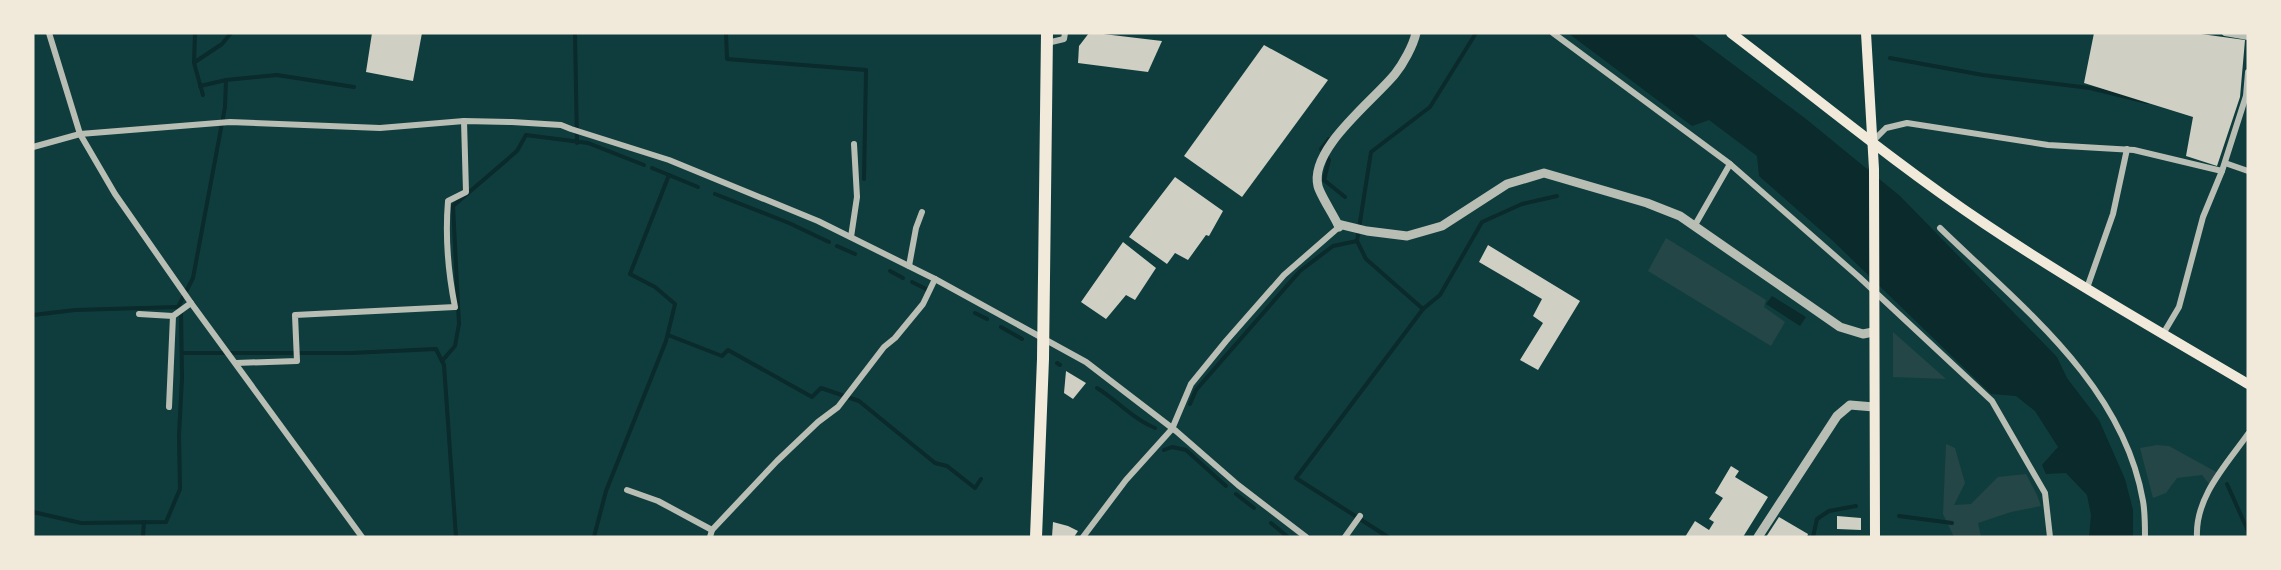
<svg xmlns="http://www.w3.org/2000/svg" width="2281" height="570" font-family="Lora,serif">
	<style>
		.green { fill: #244646 }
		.water { fill: #0a2a2b }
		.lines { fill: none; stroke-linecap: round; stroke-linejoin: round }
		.stream { stroke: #0a2a2b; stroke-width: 4 }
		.building { fill: #cfcfc3 }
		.minor { stroke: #b8beb3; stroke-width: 6 }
		.tertiary { stroke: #b8beb3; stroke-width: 9 }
		.secondary { stroke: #f1e9da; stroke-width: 10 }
		.trunk { stroke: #f1e9da; stroke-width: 12 }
	</style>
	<rect width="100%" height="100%" fill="#0f3d3e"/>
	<g class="green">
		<polygon points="1666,238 1766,300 1764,307 1785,322 1771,346 1648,271"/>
		<polygon points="1893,332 1946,379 1893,377"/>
		<polygon points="1946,444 1955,448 1965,483 1954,505 1971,504 1998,477 2026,474 2037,495 2041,506 2011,512 1978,523 1981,537 1954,537 1943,514"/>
		<polygon points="2157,445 2169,446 2218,473 2209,484 2202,475 2177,478 2166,493 2153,498 2140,448"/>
	</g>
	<g class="water">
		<polygon points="1568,33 1691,33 1806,119 1900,196 2057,357 2067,378 2099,420 2125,479 2133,510 2133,537 2089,537 2091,515 2087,495 2066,473 2046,474 2042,465 2058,447 2035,411 2016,396 1991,394 1833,241 1759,176 1757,156 1709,120 1692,126"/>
		<polygon points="1772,296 1806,317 1800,326 1766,304"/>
	</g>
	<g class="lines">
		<g class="stream">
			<polyline points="195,33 194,63 203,95"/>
			<polyline points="575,33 577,143"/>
			<polyline points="726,33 727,59 866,70 864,179"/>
			<polyline points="1890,58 1983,75 2090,88 2147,102"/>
			<polyline points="195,62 222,44 231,33"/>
			<polyline points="200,86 226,80"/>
			<polyline points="1329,139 1321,149 1329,160 1324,180 1345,197"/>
			<polyline points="652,168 698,187"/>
			<polyline points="715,194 789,223 829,242"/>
			<polyline points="837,246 855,254"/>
			<polyline points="890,271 903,278"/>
			<polyline points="912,282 930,291"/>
			<polyline points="1423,309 1366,259 1357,241 1371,152 1430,107 1476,33"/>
			<polyline points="975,313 987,319"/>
			<polyline points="33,315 75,310 178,307"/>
			<polyline points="1001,327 1022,339"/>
			<polyline points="668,335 722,356 728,350 812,397 821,388 859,401 935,463 947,466 975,488 981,479"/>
			<polyline points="182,353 351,353 436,349 444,365 456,537"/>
			<polyline points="442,361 455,346 459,324 453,206 517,151 526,135 588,143 644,165"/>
			<polyline points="1057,363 1060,365"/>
			<path d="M1097 388C1118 401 1133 419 1155 428"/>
			<polyline points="1190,404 1196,390 1300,271 1333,246 1357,241"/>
			<polyline points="1164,450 1172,447 1186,450 1226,486"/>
			<polyline points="2227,484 2248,531"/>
			<polyline points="1236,494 1254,508"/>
			<polyline points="33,512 81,523 166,522 180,489 179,435 182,378 181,311 178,307 193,278 225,107 226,80 277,75 354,87"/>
			<polyline points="1899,516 1952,523"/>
			<polyline points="1271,523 1288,537"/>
			<polyline points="143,537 144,522"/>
			<polyline points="594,537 606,491 666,341 675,304 655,287 630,274 669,175"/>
			<polyline points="1388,537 1296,478 1423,309 1440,295 1482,222 1522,204 1557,196"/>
			<polyline points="1813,537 1817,519 1829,511 1856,506"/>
		</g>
	</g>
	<g class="building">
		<polygon points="372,33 422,33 413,81 366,72"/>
		<polygon points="1089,33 1095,33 1162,41 1148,72 1078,63 1079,46"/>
		<polygon points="2094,33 2194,33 2245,40 2240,97 2217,166 2186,156 2193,117 2084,83"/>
		<polygon points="1264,45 1328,80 1242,197 1184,156"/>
		<polygon points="1175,177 1223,211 1209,236 1206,235 1188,260 1175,253 1167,264 1129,237"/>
		<polygon points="1123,242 1156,268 1135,300 1126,295 1106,319 1081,302"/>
		<polygon points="1488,245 1580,301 1538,370 1520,360 1543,323 1533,316 1542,299 1479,262"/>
		<polygon points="1066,371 1086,383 1073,399 1064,393"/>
		<polygon points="1731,466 1739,471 1735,477 1768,497 1743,537 1685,537 1695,521 1709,530 1714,522 1709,519 1723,498 1715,493"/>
		<polygon points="1837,516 1861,518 1861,530 1837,529"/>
		<polygon points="1779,517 1808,534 1807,537 1766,537"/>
		<polygon points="1053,522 1068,526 1078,531 1074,537 1052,537"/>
	</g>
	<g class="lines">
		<g class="minor">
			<polyline points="49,33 80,134 115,194 191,303 362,537"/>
			<polyline points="1553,33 1730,164 1859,277 1992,401 2045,493 2050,537"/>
			<polyline points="2225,33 2248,37"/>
			<polyline points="1047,43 1064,39 1065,33"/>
			<polyline points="1873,141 1886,128 1907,123 2048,145 2134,150 2222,171"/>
			<polyline points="33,147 80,134 230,122 380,128 464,121 512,122 561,125 571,129 669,160 818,221 935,279 1086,362 1176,431 1238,485 1306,537"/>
			<polyline points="2225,163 2248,171"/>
			<polyline points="1695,225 1730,164"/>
			<path d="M1940 228C2020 306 2123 384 2143 501 2145 512 2145 525 2145 537"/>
			<polyline points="851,237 857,197 854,144"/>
			<polyline points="909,266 916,228 922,212"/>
			<polyline points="2087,288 2113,214 2127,149"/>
			<polyline points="139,314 173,316"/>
			<polyline points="2163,334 2179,307 2203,217 2222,171 2246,96 2248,72"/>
			<path d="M236 363 297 361 295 315 455 307C448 272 445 237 448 201L466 192 464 121"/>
			<polyline points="169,407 173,316 191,303"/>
			<polyline points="627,490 658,501 712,530"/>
			<polyline points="710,537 712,530 777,461 818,422 838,407 884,347 895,338 923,304 935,279"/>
			<polyline points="1083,537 1126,480 1172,429 1191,384 1226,341 1284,275 1339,227"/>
			<polyline points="1345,537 1360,516"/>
			<path d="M2197 537C2195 497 2226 465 2248 434"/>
		</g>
		<g class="tertiary">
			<polyline points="1338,224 1367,231 1407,236 1442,226 1507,184 1544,173 1647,203 1680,216 1840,327 1863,334 1873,332"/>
			<path d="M1339 227C1335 217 1320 195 1318 186 1309 149 1373 101 1395 74 1403 64 1413 46 1416 33"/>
			<polyline points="1758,537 1837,416 1850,405 1874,407"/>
		</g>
		<g class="secondary">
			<path d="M1731 33C1815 97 1897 165 1985 224 2070 281 2160 332 2248 384"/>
			<polyline points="1866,33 1874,169 1875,537"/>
		</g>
		<polyline class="trunk" points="1036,537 1043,359 1047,33"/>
	</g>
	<rect width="2281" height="570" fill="none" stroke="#f1e9da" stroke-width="69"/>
</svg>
